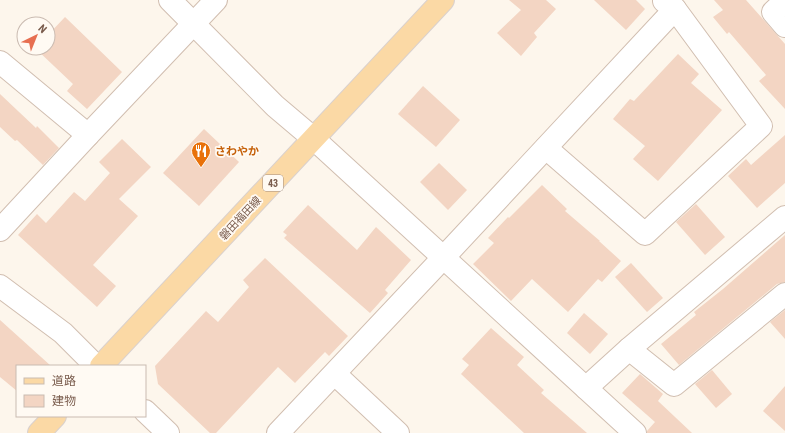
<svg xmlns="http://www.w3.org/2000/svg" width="785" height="433" font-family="'Roboto Condensed','Noto Sans JP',sans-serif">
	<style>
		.building { fill: #f3d5c3 }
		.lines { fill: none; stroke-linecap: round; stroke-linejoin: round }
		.minor-casing { stroke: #d1beb0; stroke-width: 24 }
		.tertiary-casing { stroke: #d1beb0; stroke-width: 24 }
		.primary-casing { stroke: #dad1cd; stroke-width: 24 }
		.minor { stroke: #fff; stroke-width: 22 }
		.tertiary { stroke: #fff; stroke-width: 22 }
		.primary { stroke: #fbd9a5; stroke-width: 22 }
		.labels { text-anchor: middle; stroke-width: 3.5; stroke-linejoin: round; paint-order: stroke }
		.shield { fill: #fffaf3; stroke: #a28b7f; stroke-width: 1 }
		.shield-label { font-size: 10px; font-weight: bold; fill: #7a5c4d }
		.food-label { font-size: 11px; font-weight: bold; fill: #c56008; stroke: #fffaf3; text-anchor: start }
		.street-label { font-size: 11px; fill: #7a5c4d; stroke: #fffaf3 }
	</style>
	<rect width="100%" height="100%" fill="#fdf6ec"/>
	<g class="building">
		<polygon points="509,0 546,0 556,9 534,33 537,37 521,56 497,33 521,10"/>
		<polygon points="594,0 636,0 645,9 626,30"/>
		<polygon points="714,0 746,0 785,44 785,109 759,81 766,75 729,32 727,34 713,17 723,10"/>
		<polygon points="65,17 122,72 87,109 67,91 73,84 35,48 48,48 48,35"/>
		<polygon points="678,54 699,74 691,83 722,110 658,181 633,159 645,146 613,119 630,99 634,101"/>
		<polygon points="423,86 460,120 436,147 398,114"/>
		<polygon points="0,94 36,128 37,126 59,148 43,165 17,140 15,141 0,127"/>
		<polygon points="204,129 239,162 199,206 163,173"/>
		<polygon points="785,135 785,183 757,208 728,176 746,159 751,165"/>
		<polygon points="122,139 151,167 119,199 138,216 93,265 116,286 97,307 18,235 37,214 46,223 74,192 85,201 110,173 99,162"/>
		<polygon points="439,163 467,190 448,210 420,182"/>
		<polygon points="542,185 567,209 565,211 600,241 599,241 621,261 602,282 598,279 568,312 532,279 511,301 473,264 494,243 488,238 508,217 509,218"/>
		<polygon points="696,204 725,237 705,255 676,222"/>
		<polygon points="308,205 357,250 376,227 411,260 385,290 388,293 370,313 284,238 287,235 283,232"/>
		<polygon points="785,235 785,282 777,284 679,365 661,344 696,315 694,312 723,289"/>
		<polygon points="265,258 348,336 329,356 325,352 295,383 278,367 216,433 210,433 158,384 155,366 206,311 218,322 249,287 243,280"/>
		<polygon points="631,263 663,298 647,312 615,277"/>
		<polygon points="785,310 785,339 770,322"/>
		<polygon points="584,313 608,334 590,354 567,333"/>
		<polygon points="0,320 51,366 17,366 17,391 0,377"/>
		<polygon points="491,328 524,357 517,365 544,390 541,393 587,433 524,433 461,374 469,365 462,359"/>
		<polygon points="712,370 732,394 716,408 695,384"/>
		<polygon points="640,374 663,394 658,401 692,433 647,433 647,431 655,422 622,393"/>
		<polygon points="785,386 785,431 763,411"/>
	</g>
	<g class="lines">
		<defs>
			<g id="minor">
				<polyline points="170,0 275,106 314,139 635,433"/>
				<polyline points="785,1 773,12 785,26"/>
				<polyline points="0,62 88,135"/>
				<polyline points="546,148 645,234 761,126 675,9 664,1"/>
				<polyline points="0,230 88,135 216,0"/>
				<polyline points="629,349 674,385 785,294"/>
				<polyline points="335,374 398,433"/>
				<polyline points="586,388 629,349 785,217"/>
				<polyline points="278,433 443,258 675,9"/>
			</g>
			<g id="tertiary">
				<polyline points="0,286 63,333 96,366"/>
				<polyline points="145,411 168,433"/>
			</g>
			<g id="primary">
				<polyline points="101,366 443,0"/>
				<polyline points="39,433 55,416"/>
			</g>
		</defs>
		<use href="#minor" class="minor-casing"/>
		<use href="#tertiary" class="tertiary-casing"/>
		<use href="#primary" class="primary-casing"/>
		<use href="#minor" class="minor"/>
		<use href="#tertiary" class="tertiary"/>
		<use href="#primary" class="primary"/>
	</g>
	<defs>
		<symbol id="restaurant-pin" viewBox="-11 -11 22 30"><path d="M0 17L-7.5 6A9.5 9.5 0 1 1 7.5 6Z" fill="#e8710a" stroke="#fffaf3"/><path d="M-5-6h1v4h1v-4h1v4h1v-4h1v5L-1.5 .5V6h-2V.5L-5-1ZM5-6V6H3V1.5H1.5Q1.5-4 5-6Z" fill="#fff"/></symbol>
	</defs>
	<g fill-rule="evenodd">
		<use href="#restaurant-pin" x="190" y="140" width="22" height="30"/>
	</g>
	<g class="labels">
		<rect class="shield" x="263" y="175" width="20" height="16" rx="3"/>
		<g class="shield-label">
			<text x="273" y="187">43</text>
		</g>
		<g class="food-label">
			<text x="215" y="155">さわやか</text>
		</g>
		<g class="street-label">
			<text transform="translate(240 218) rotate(-47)" y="4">磐田福田線</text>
		</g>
	</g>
	<rect x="16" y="365" width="130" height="52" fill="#fffaf3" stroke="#cabbb1"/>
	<rect x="24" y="378" width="20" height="6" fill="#fbd9a5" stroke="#cabbb1"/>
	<text x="52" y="385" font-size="12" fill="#7a5c4d">道路</text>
	<rect x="24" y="395" width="20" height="12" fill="#f3d5c3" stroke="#cabbb1"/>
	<text x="52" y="405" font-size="12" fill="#7a5c4d">建物</text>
	<g transform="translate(36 36) rotate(43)"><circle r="19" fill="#fffaf3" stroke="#cabbb1"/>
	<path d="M0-3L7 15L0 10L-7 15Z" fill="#e76f51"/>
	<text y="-6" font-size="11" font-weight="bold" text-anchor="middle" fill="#7a5c4d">N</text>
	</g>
</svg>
